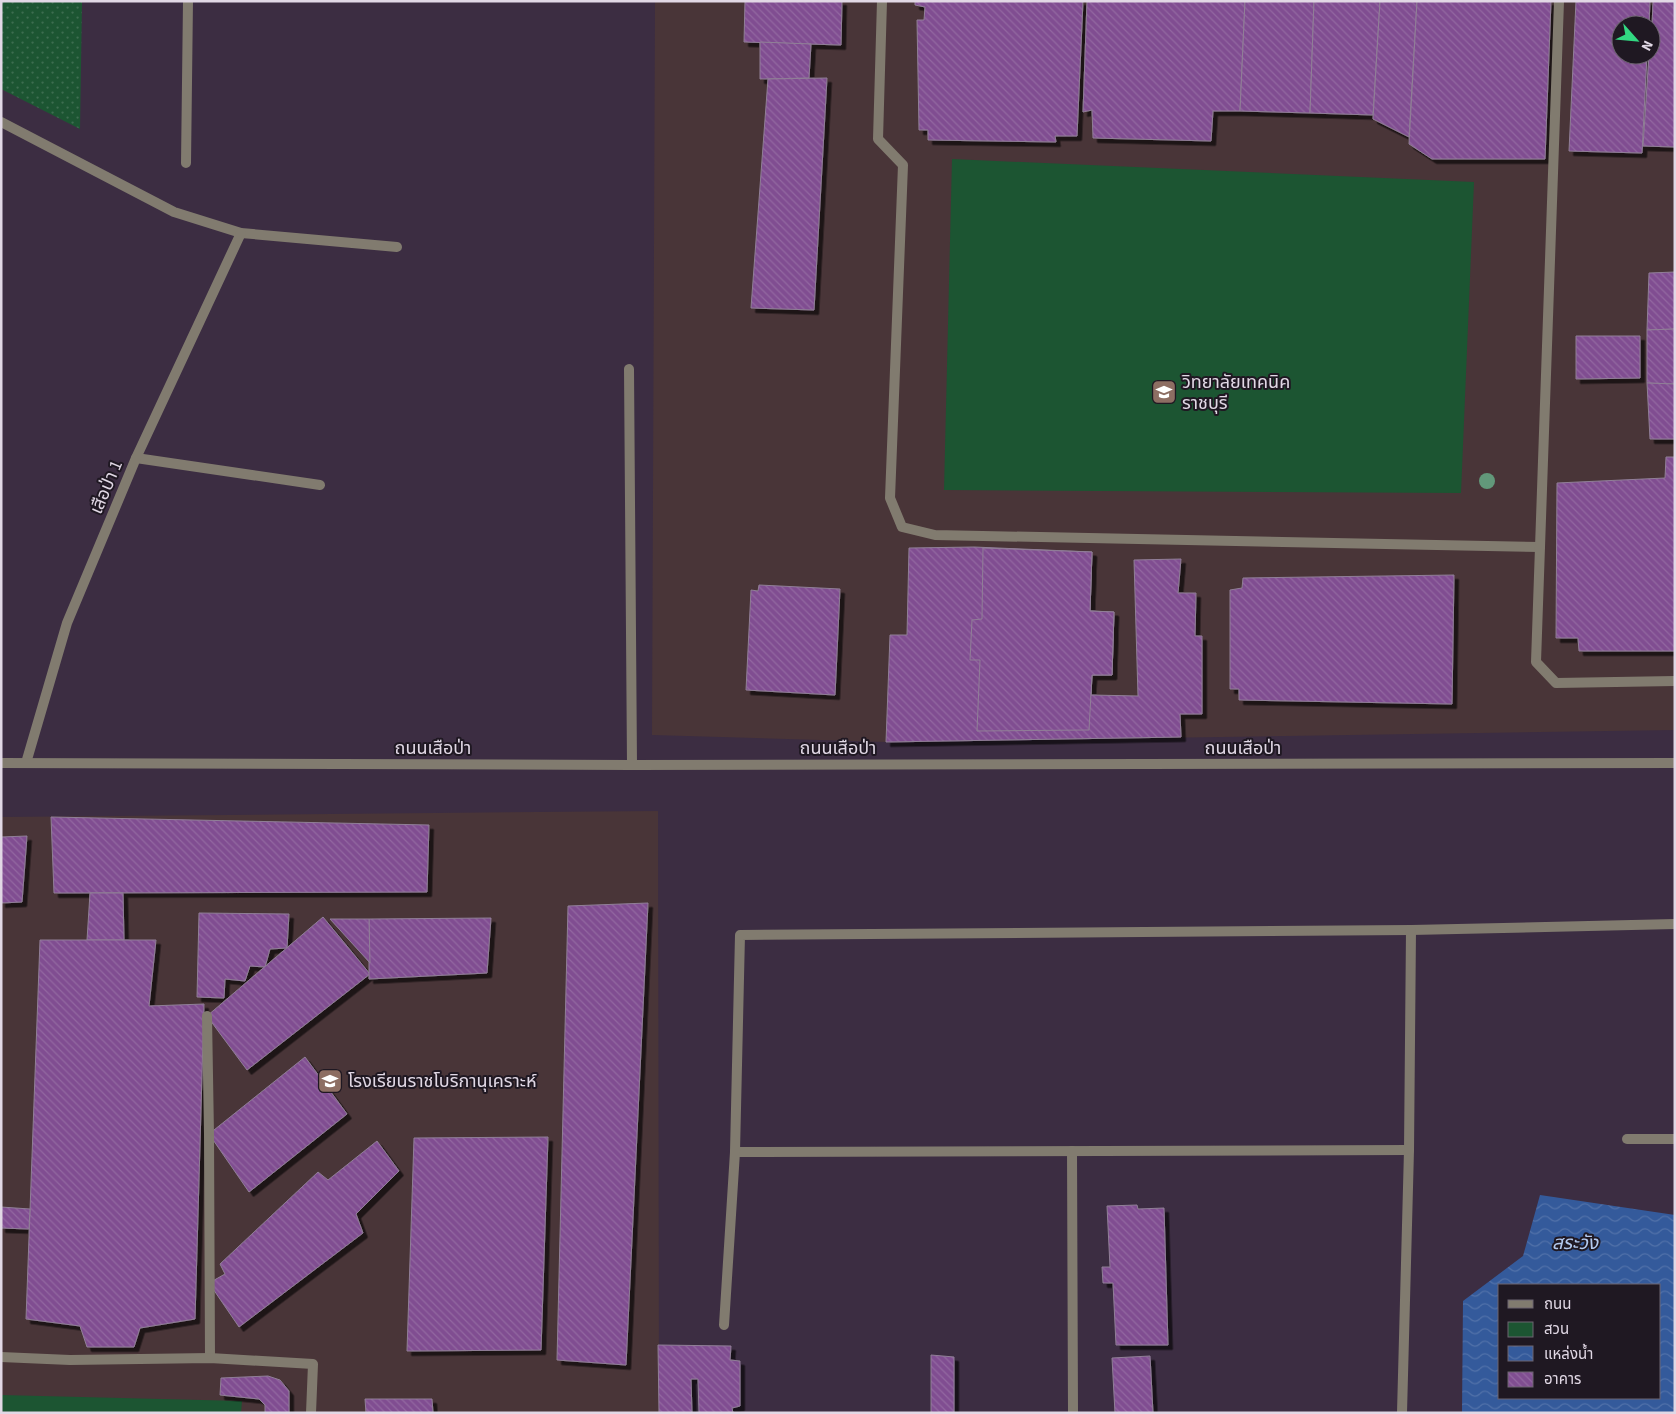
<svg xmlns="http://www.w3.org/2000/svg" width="1676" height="1414" font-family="'Source Sans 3','Noto Sans Thai',sans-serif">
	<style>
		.education { fill: #493538; fill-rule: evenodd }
		.grass { fill: url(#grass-dots) }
		.park { fill: #1c5532 }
		.water { fill: url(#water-waves); fill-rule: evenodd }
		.building { fill: url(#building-back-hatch); stroke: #907f97; filter: url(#shadow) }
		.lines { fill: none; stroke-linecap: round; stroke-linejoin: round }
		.service { stroke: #817b6f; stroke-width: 10 }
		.minor { stroke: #817b6f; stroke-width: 10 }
		.tertiary { stroke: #817b6f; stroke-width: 10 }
		.tree { fill: #62987a }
		.labels { text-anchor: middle; stroke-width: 4; stroke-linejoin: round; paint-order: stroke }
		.poi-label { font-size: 18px; fill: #e1d8e5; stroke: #1f1822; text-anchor: start }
		.street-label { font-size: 18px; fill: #e1d8e5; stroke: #1f1822 }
		.water-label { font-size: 19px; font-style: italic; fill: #b3c9ef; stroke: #1f1822 }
	</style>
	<defs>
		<pattern id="grass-dots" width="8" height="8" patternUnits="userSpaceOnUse" patternTransform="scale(1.25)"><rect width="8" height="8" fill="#1c5532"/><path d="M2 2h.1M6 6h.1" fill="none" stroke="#3d6d50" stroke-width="1.8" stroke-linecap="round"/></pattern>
		<pattern id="water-waves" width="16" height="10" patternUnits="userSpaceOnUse" patternTransform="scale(1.25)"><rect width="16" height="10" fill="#345a9b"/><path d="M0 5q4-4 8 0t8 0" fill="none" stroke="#5171a9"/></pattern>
		<pattern id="building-back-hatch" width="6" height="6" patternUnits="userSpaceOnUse" patternTransform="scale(1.25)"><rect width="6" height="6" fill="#804e91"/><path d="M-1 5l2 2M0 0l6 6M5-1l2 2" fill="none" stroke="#9267a0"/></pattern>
		<filter id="shadow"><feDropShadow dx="4.5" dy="4.5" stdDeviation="0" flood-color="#0009"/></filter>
	</defs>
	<rect width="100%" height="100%" fill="#3c2d42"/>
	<g class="education">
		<path d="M655 1H1675V730L886 742 652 735ZM1621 25H1651V55H1621Z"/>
		<polygon points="658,811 659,1413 1,1413 1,817"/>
	</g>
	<polygon class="grass" points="1,1 82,1 80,129 1,89"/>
	<g class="park">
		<polygon points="952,159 1474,182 1461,493 944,490"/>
		<polygon points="1,1395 242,1401 241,1413 1,1413"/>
	</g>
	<path class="water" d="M1540 1195 1675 1215V1413H1462L1463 1301 1523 1256ZM1500 1285H1660V1398H1500Z"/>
	<g class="building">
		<polygon points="745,1 842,1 841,45 744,42"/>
		<polygon points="915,1 1083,1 1077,136 1055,136 1056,142 928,140 928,130 919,130 917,20 924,20 925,7 915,5"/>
		<polygon points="1087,1 1245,1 1240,111 1213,111 1211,141 1093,138 1092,110 1083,112"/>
		<polygon points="1245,1 1314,1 1310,113 1240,111"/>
		<polygon points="1314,1 1380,1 1373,115 1310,113"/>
		<polygon points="1380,1 1417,1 1409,137 1373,119"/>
		<polygon points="1417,1 1551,1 1545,159 1432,159 1409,144"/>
		<polygon points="1576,1 1650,1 1649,25 1621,25 1621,55 1647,55 1642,153 1569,151"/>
		<polygon points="1653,1 1675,1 1675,147 1643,146 1649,55 1651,55"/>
		<polygon points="760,42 811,44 809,78 760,79"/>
		<polygon points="827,78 814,310 751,308 768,79"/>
		<polygon points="1675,272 1675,329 1647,330 1649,273"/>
		<polygon points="1675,329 1675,384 1647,383 1647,330"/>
		<polygon points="1576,336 1640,336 1640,378 1576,379"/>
		<polygon points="1647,383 1675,384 1675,439 1650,439"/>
		<polygon points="1666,457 1675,457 1675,651 1579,651 1578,638 1556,638 1557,483 1665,478"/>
		<polygon points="974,547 1092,552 1090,611 1114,612 1112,675 1092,675 1091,695 1138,696 1134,560 1181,559 1178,593 1196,593 1195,636 1202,636 1202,714 1180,714 1181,737 886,742 890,635 907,635 909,548"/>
		<polygon points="983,548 1092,552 1090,611 1114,612 1112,675 1092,675 1089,730 977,731 980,660 970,660 972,620 982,619"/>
		<polygon points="1454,575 1452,704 1239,700 1239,689 1230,689 1230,590 1242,588 1243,578"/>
		<polygon points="759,585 840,589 835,695 746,690 751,590 758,591"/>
		<polygon points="51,817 429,825 427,892 54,893"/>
		<polygon points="27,836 22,902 1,903 1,837"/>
		<polygon points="90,893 123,893 124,940 87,940"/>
		<polygon points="648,903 626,1365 557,1360 568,906"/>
		<polygon points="199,913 289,914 287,948 270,949 265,967 250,966 245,981 225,979 224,998 197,997"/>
		<polygon points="323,917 370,974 247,1070 207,1016"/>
		<polygon points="491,918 487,973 369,979 369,919"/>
		<polygon points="330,919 369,919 370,963"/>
		<polygon points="40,940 156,940 149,1006 204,1004 195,1319 140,1328 134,1347 87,1347 80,1326 26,1319"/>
		<polygon points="305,1057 347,1114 249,1192 209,1134"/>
		<polygon points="548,1137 541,1350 407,1351 414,1138"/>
		<polygon points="377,1141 399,1171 356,1214 363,1233 239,1327 209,1283 225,1274 220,1264 318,1172 328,1180"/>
		<polygon points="1137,1205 1138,1209 1164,1208 1168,1345 1116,1345 1113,1283 1103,1283 1102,1267 1110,1267 1107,1206"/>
		<polygon points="1,1207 30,1209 29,1229 1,1228"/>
		<polygon points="658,1345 731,1346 730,1360 740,1361 740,1406 732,1408 733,1413 699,1413 698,1379 691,1379 692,1413 659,1413"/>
		<polygon points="931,1355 954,1357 954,1413 931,1413"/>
		<polygon points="1150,1356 1153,1413 1115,1413 1112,1358"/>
		<polygon points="268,1376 280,1380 289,1391 289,1413 265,1413 265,1405 259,1399 220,1395 221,1378"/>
		<polygon points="365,1399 432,1399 433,1413 366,1413"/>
	</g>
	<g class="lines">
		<g class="service">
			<polyline points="882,1 878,139 903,165 890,498 902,527 935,535 1540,547"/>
			<polyline points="1559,1 1536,662 1556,683 1675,681"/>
			<polyline points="207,1016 209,1134 210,1358"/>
			<polyline points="1,1357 70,1360 210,1358 313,1364 311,1413"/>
		</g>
		<g class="minor">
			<polyline points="1,122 174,212 241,233 397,247"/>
			<polyline points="186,163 188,1"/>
			<polyline points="629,369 632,765"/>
			<polyline points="136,458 320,485"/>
			<polyline points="26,763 67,623 136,458 241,233"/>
			<polyline points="1627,1139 1675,1139"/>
			<polyline points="1072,1151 1073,1413"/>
			<polyline points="735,1152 1409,1150"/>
			<polyline points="724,1325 735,1152 740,935 1411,930 1675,924"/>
			<polyline points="1402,1413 1409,1150 1411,930"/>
		</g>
		<polyline class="tertiary" points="1,763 632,765 1675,763"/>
	</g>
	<circle class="tree" cx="1487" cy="481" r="8"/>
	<defs>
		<symbol id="university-square" viewBox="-11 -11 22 22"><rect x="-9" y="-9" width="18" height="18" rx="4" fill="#8d6e63" stroke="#1f1822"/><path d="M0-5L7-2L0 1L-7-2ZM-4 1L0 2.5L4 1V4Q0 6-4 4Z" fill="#fff"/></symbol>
		<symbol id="school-square" viewBox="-11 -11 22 22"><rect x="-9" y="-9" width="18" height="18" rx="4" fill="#8d6e63" stroke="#1f1822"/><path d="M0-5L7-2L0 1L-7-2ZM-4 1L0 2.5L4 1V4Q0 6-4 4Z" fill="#fff"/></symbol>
	</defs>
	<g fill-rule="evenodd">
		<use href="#university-square" x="1150" y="378" width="28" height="28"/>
		<use href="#school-square" x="316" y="1067" width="28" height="28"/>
	</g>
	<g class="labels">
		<g class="poi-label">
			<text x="1182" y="388">วิทยาลัยเทคนิค<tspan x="1182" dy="21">ราชบุรี</tspan></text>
			<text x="348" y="1087">โรงเรียนราชโบริกานุเคราะห์</text>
		</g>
		<g class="street-label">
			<text transform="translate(106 487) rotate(-67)" y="6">เสือป่า 1</text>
			<text x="433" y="754">ถนนเสือป่า</text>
			<text x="838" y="754">ถนนเสือป่า</text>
			<text x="1243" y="754">ถนนเสือป่า</text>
		</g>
		<g class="water-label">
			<text x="1575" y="1249">สระวัง</text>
		</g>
	</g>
	<rect width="1676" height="1414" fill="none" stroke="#e1d8e5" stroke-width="5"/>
	<rect x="1498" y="1284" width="162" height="115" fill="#1f1822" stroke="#6d6570"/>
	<rect x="1508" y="1300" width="25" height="8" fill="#817b6f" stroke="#6d6570"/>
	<text x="1544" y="1309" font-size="15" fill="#e1d8e5">ถนน</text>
	<rect x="1508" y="1322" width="25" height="15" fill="#1c5532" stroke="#6d6570"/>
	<text x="1544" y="1334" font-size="15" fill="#e1d8e5">สวน</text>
	<rect x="1508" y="1346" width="25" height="15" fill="url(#water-waves)" stroke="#6d6570"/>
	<text x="1544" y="1359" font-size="15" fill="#e1d8e5">แหล่งน้ำ</text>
	<rect x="1508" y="1372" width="25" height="15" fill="url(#building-back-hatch)" stroke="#6d6570"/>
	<text x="1544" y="1384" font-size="15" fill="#e1d8e5">อาคาร</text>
	<g transform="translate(1636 40) rotate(117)"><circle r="24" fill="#1f1822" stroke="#6d6570"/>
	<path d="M0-4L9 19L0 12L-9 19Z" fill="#32d882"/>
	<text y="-8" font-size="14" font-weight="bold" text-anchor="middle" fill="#e1d8e5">N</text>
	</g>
</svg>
